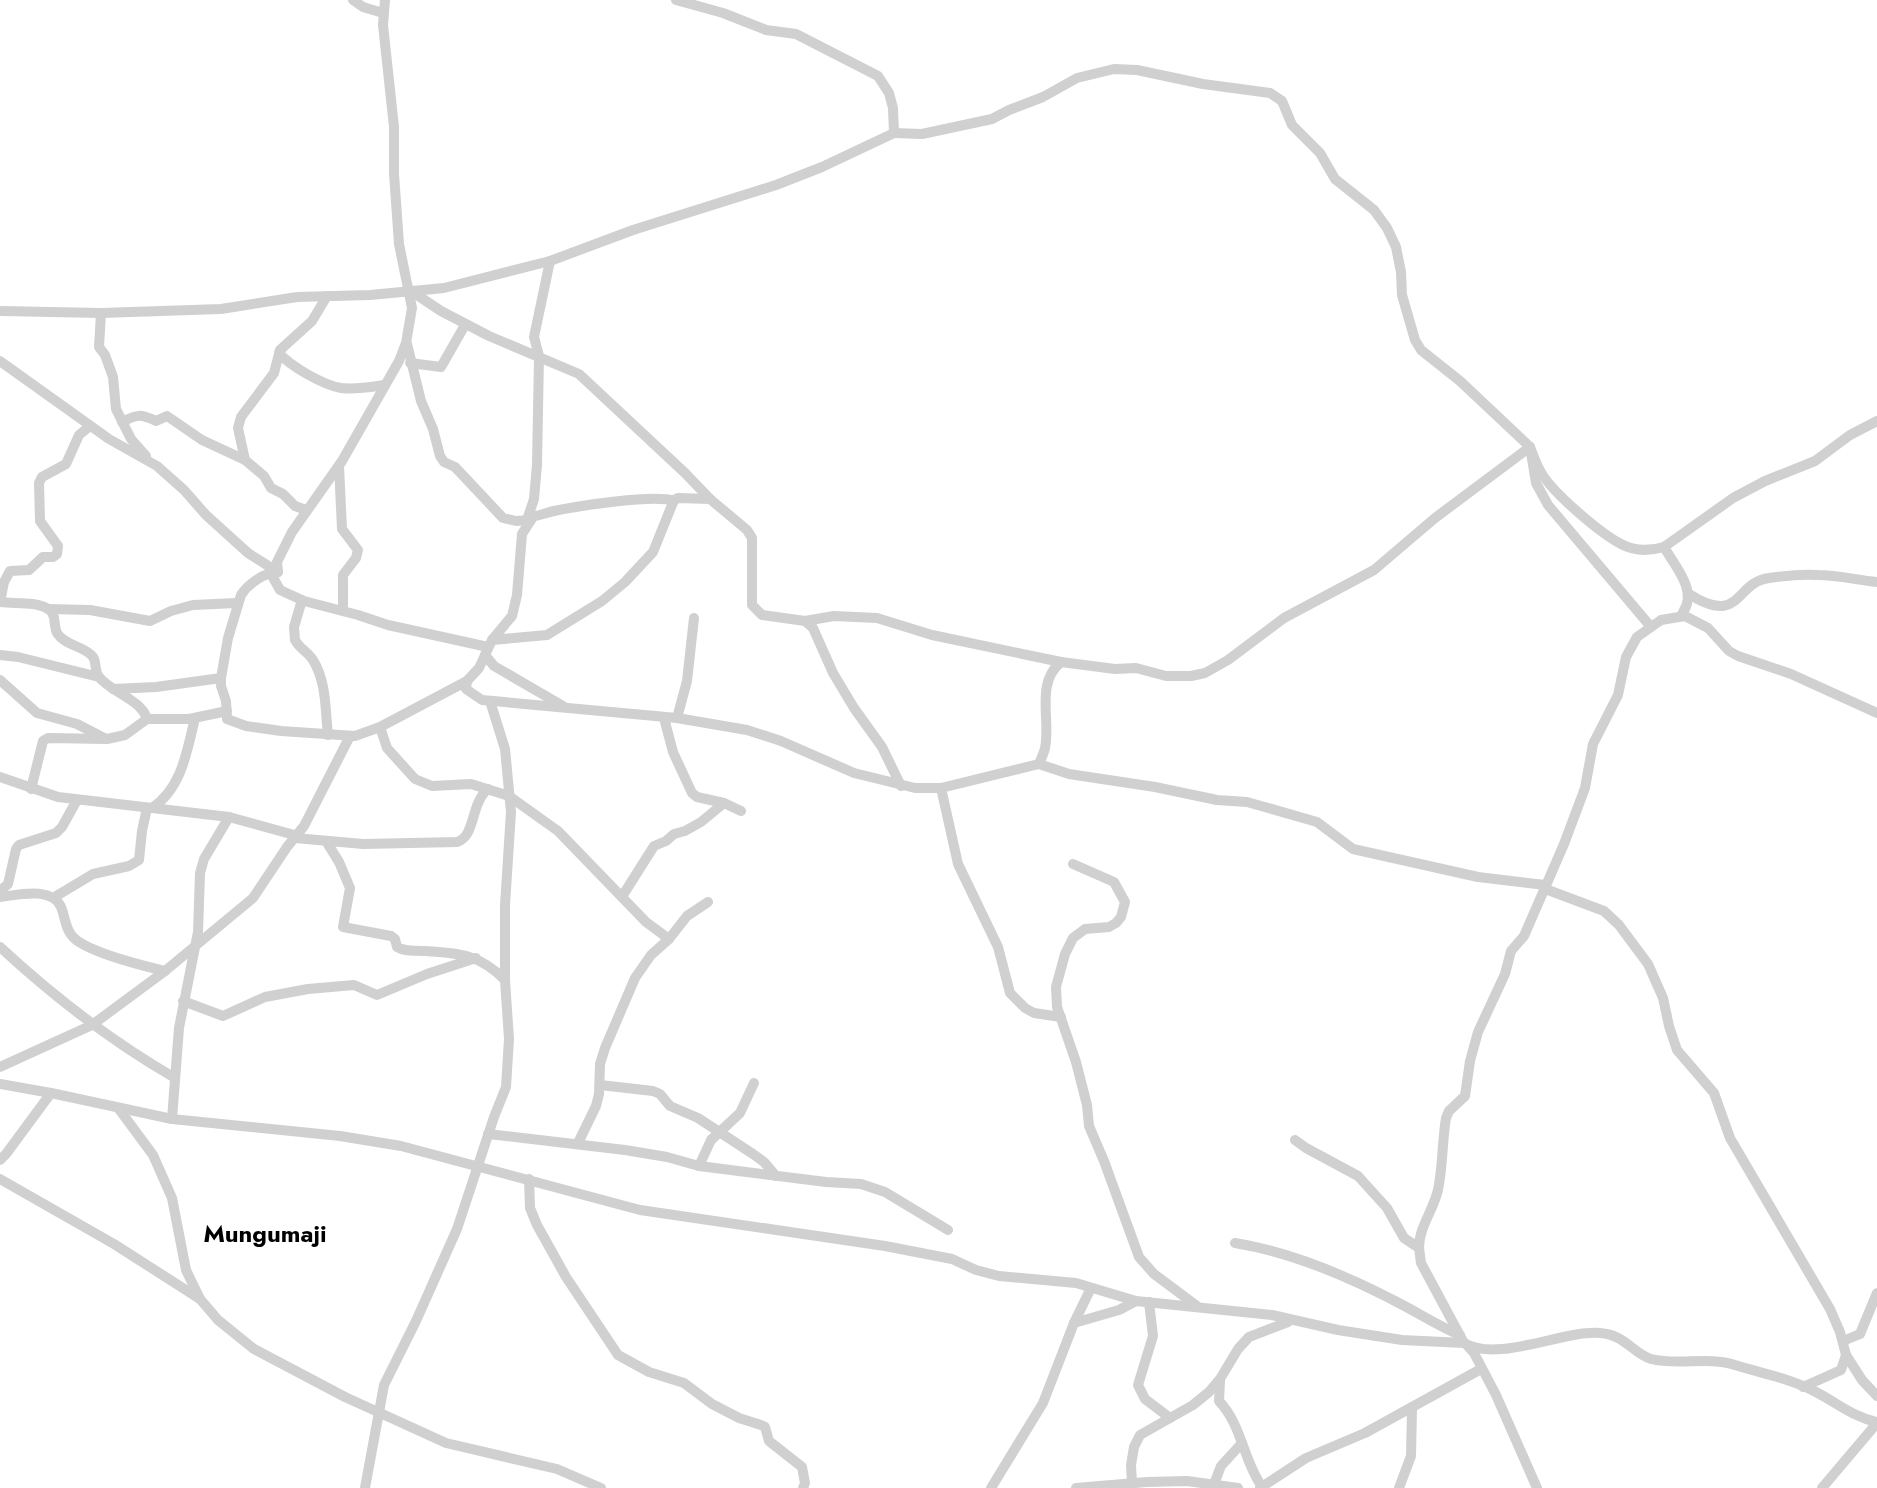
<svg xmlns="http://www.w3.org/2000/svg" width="1877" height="1488" font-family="Jost,sans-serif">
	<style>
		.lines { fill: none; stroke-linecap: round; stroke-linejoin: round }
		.street { stroke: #d0d0d0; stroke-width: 10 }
		.labels { text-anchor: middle; stroke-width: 7; stroke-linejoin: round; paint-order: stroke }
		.quarter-label { font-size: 24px; font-weight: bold; fill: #000; stroke: #fff }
	</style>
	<rect width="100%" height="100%" fill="#fff"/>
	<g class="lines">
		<g class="street">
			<polyline points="353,0 363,7 383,13"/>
			<path d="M385 0 383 25 394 127V174L399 244 412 308 406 343 399 361 342 461 292 532 277 562 278 572C265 572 248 584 241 595L228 638 221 678V686L226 701 227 719 246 726 281 731 355 736 380 727 467 681 479 668 492 640 512 616 517 595 522 534 531 520 528 517 534 499 537 465 539 356 534 337 550 261"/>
			<polyline points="894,133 922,134 992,119 1009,110 1043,97 1077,78 1114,69 1137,70 1203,84 1270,93 1282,101 1292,125 1320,153 1335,179 1374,210 1387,228 1396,247 1401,272 1402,295 1415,340 1421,350 1460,381 1530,447 1536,483 1548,505 1651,627"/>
			<polyline points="411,291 441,311 489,336 579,374 685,473 710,499 747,530 752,538 752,605 762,615 805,621 813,628 833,673 854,708 882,747 901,786"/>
			<polyline points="0,311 101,313 221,309 297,297 370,295 444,288 550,261 633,230 776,185 822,167 894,133 893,108 889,93 878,76 796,34 766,30 723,13 676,0"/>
			<polyline points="101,313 99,347 105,355 113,377 116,409 131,439 146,456"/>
			<polyline points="407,344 421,401 433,429 440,456 444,462 455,467 503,518 516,521 531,520"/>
			<path d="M279 353C290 366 323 385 341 388 355 390 371 387 385 385"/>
			<polyline points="0,361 109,439 157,466 184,490 206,515 248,553 278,572"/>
			<polyline points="410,363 441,367 465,325"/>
			<path d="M122 422C137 414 141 414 156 421L167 416 202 440 245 460 264 476 271 488 283 494 295 506 306 510"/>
			<polyline points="245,460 238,428 241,417 274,373 280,350 312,321 327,296"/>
			<polyline points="339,466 342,529 358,550 356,558 343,575 343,611"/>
			<path d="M528 517C537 517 545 513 554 511 578 506 654 494 674 501"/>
			<path d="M1664 547C1675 566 1698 591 1683 612L1685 616"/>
			<polyline points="270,572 280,590 304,601 358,615 388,625 488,647"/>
			<path d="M1689 594C1741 627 1735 582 1769 578 1783 576 1805 574 1818 575 1837 575 1857 580 1877 582"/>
			<path d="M302 600 294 627 295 640C299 648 308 652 313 660 327 683 325 710 328 735"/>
			<polyline points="0,602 4,582 10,571 29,570 43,557 53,557 57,554 58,546 40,521 39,483 42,477 66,464 79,435 90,426"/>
			<path d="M0 602C14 604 36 601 48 609 57 614 53 625 57 633 65 646 85 646 93 657 97 663 94 671 99 677 112 693 141 699 147 719"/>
			<polyline points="49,609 90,610 150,621 171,611 193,605 237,603"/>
			<polyline points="805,621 834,616 877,618 932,635 1061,662"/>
			<polyline points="492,640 547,635 602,601 625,582 653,552 674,500 678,498 710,499"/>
			<polyline points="0,655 18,657 99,677"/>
			<polyline points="485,655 494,666 563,706"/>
			<polyline points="0,680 37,713 77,724 106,739"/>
			<polyline points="467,681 466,689 482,700 677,718 747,730 781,741 854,773 915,788 941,788 1039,764 1069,774 1155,787 1217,800 1247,802 1317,822 1353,849 1478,877 1545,885 1548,890 1604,911 1619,925 1648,964 1663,998 1669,1026 1677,1050 1714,1093 1730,1138 1830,1309 1840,1332 1846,1355 1841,1370 1803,1387"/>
			<polyline points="113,689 156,687 221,678"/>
			<polyline points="664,718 673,752 692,793 697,797 724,803 741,811"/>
			<polyline points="677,718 687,681 694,618"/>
			<polyline points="380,727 387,748 415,779 432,786 471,784 509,796 558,831 646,922 669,939"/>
			<path d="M1039 764C1041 759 1044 753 1045 748 1051 720 1035 683 1061 662L1115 669 1136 668 1166 676H1191L1205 673 1228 660 1284 618 1374 570 1435 518 1530 447C1534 457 1537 468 1544 477 1557 496 1600 533 1621 544 1634 551 1650 551 1664 547L1733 498 1765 481 1815 461 1850 435 1877 421"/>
			<polyline points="0,777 58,797 229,817 298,836"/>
			<polyline points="941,788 958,864 998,947 1010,993 1025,1008 1034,1013 1061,1017"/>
			<polyline points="31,789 43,741 48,738 107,739 125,735 147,719 189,719 227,711"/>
			<path d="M152 808C182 788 187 751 195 718"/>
			<path d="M295 838 363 844 457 842C476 836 470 804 488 789"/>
			<path d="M326 841 339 862 350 888 343 927 391 936 395 939 397 947C405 952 414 950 424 951 459 953 479 954 505 980"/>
			<polyline points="1073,864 1114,882 1125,902 1121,917 1116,923 1109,927 1085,929 1073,938 1065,954 1056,987 1057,1007 1076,1062 1087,1105 1089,1126 1104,1161 1139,1257 1154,1274 1197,1306"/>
			<polyline points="0,891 8,884 16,849 19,845 56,833 62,827 77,800"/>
			<polyline points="623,895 654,846 666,841 674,834 685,831 701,822 724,803"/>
			<path d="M0 897C17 895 52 886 61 907 65 916 65 929 73 937 87 952 144 966 165 971"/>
			<polyline points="53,898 93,874 129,866 139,860 142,831 147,808"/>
			<path d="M0 947C54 997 111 1041 175 1078"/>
			<polyline points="183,1001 223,1016 265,997 308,989 354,985 377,995 427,974 476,958"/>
			<polyline points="0,1067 92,1025 165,971 253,898 287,847 304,826 350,736"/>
			<path d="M0 1084 51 1093 172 1119 340 1136 401 1146 640 1210 885 1246 952 1259 976 1270 999 1276 1076 1283 1136 1301 1272 1315 1338 1330 1402 1340 1464 1343C1499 1363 1562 1330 1600 1333 1626 1335 1632 1353 1651 1359 1678 1366 1708 1356 1735 1365 1761 1373 1792 1379 1816 1392 1837 1403 1853 1417 1877 1422"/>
			<polyline points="600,1085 653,1091 660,1094 670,1106 698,1118 753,1154 764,1162 776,1176"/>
			<polyline points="119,1109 153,1155 172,1198 186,1270 200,1299 218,1320 254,1349 345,1397 446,1443 557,1469 601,1488"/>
			<polyline points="172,1119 179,1028 198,932 200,873 204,859 229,817"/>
			<polyline points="488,1134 625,1150 667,1157 699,1166 826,1182 861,1184 885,1192 948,1230"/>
			<polyline points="1295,1140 1306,1148 1358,1176 1387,1208 1404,1238 1419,1248 1421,1263 1464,1343"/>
			<polyline points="578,1143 596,1106 599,1094 600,1064 605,1048 635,978 651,955 669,939 687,916 708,902"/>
			<polyline points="0,1160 6,1154 51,1093"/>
			<polyline points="699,1166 711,1140 740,1113 754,1083"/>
			<polyline points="0,1179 114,1244 200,1299"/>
			<polyline points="529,1179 530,1208 537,1225 566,1277 618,1355 649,1372 684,1383 712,1404 739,1418 761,1425 765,1427 769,1441 802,1467 805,1483 803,1488"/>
			<path d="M1235 1243C1297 1253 1357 1280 1412 1310 1428 1319 1443 1328 1460 1335"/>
			<path d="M1419 1248C1419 1227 1433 1211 1438 1190 1443 1166 1442 1142 1446 1118L1449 1111 1465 1096 1470 1061 1478 1032 1505 974 1511 951 1524 936 1564 844 1585 788 1593 744 1618 695 1626 657 1637 637 1661 620 1685 616 1708 628 1729 651 1738 656 1791 674 1877 713"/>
			<polyline points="1149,1302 1153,1336 1138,1385 1145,1399 1170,1418"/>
			<polyline points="1074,1323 1119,1310 1136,1301"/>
			<polyline points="1843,1341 1860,1334 1877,1293"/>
			<polyline points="1466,1344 1474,1353 1496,1395 1537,1488"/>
			<polyline points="1846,1355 1862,1380 1877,1396"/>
			<path d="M1220 1381 1219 1401C1242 1425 1243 1460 1262 1487"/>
			<polyline points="1132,1483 1131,1465 1134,1447 1140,1435 1193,1405 1209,1392 1220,1379 1238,1349 1249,1337 1288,1322"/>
			<polyline points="1214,1484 1221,1466 1242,1443"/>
			<polyline points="365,1488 384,1385 416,1321 457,1229 494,1117 506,1087 509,1039 505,980 505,905 511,812 505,749 490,701"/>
			<polyline points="991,1488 1043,1403 1074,1323 1091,1288"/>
			<polyline points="1076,1488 1147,1482 1187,1481 1238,1488"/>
			<polyline points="1260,1488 1306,1458 1365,1433 1481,1369"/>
			<polyline points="1399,1488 1411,1456 1412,1408"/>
			<polyline points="1822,1488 1877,1423"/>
		</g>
	</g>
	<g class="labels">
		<g class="quarter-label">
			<text x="265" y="1242">Mungumaji</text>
		</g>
	</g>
</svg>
